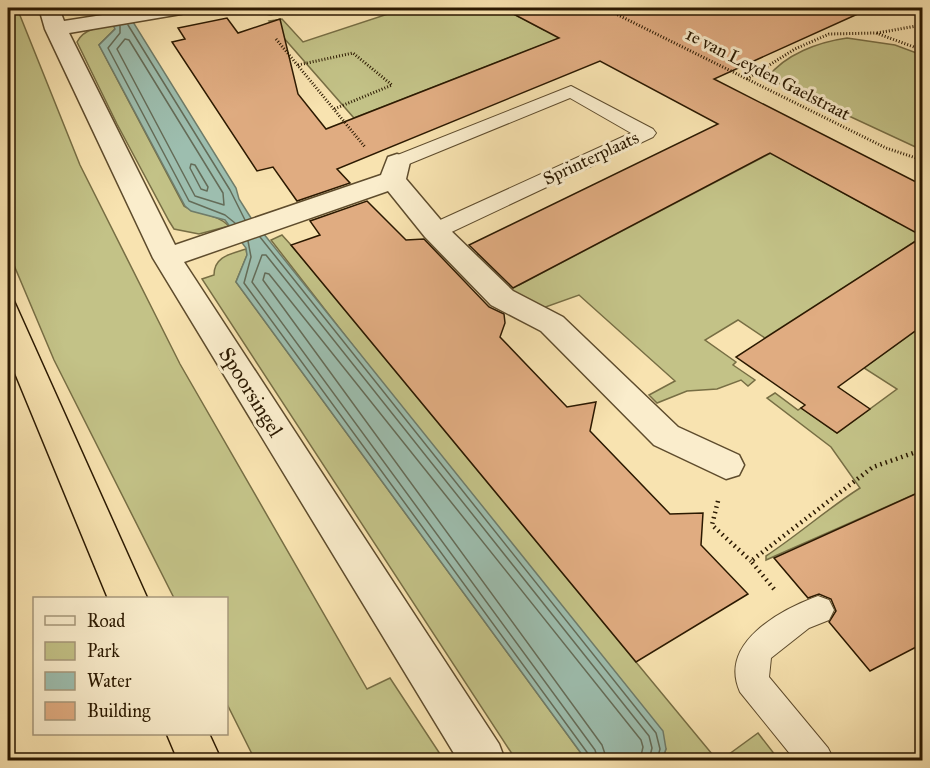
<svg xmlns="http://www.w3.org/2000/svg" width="930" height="768" font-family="'IM FELL Great Primer',serif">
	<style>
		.green { fill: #c3c287; stroke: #776e44; stroke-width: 1.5 }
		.water { fill: #9dbeaf; stroke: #6f7c69; stroke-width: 1.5 }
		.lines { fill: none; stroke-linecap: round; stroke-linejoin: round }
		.shore { stroke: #646c58; stroke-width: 1.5 }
		.building { fill: #e0ac81; stroke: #2b1901; stroke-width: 1.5 }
		.service-casing { stroke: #5e4c2d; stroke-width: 2 }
		.minor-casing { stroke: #5e4c2d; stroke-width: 3 }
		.path-far1 { stroke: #2b1901; stroke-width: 3; stroke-dasharray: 1 2; stroke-linecap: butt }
		.path { stroke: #2b1901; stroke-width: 4.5; stroke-dasharray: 1.5 4; stroke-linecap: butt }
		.service { fill: #faedcc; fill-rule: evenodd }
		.minor { fill: #faedcc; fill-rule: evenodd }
		.tram { stroke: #2b1901; stroke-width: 1.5 }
		.labels { text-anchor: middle; stroke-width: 6; stroke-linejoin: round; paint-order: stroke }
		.far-street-label { font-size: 18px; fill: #2b1901; stroke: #faedcc }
		.street-label { font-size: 21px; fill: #2b1901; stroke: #faedcc }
	</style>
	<rect width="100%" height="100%" fill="#f8e3b0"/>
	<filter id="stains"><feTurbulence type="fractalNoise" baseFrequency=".00333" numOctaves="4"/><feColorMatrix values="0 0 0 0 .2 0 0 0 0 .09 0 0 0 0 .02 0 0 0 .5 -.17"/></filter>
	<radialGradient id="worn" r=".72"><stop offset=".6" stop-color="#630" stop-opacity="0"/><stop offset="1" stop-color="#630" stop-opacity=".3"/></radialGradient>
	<g class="green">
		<polygon points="8,8 17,8 80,165 180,364 367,689 390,678 444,760 255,760 227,704 226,598 174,598 54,360 8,251"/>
		<polygon points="406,8 502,8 544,30 578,31 354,118 269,21 282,19 303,42"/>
		<path d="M114 26 115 29 99 45 184 206C198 215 218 214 229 226L199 234 174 229 169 221 117 124 77 42C84 28 100 27 114 26Z"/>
		<path d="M847 38 895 45 922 55V150L767 78C785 54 819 42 847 38Z"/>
		<polygon points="790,143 792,165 898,223 917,211 922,214 922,237 765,338 738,320 705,340 736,362 733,365 755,380 748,386 741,380 717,389 687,391 657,403 649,395 675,381 579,295 540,309 525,305 474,256 488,251 519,285"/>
		<polygon points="282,235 291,245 717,760 662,760 666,749 271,240"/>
		<path d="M246 249 247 255 236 282 586 760H516L202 279 214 275C214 256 231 254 246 249Z"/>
		<path d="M922 326V491L766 560V556C798 535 827 509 860 488L831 447 767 398 775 393 798 410 801 408 837 433 897 389 864 368Z"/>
		<polygon points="758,733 779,760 721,760"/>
	</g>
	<polygon class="water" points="104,8 127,8 133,22 236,188 239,199 251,218 663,731 666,749 662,760 586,760 236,282 247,255 246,248 225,220 191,211 185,206 99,45 115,29 106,8"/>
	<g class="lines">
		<g class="shore">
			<polyline points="128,25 230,190 245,220"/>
			<polyline points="120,26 120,33 108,48 189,201 225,215 235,223"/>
			<polygon points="125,39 129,40 223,193 224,205 195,196 117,49"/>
			<polygon points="191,164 195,165 208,187 207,191 201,189 190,168"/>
			<polyline points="260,237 656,733 660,749 657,760"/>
			<polyline points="248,241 251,257 244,283 589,755 590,760"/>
			<polyline points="598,760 595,750 252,282 262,255 266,255 649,736 652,748 649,760"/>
			<polyline points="607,760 602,745 263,280 265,273 269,274 641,740 643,747 640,760"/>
		</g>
	</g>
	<g class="building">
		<polygon points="502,8 871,8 714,79 922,185 922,236 770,153 513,288 469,245 718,124 600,61 337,169 350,183 297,201 273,167 257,171 172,42 185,39 178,28 227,18 238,33 280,19 298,94 326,129 559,38"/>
		<polygon points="367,201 406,240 424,239 489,307 504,314 505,323 500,337 567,407 596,402 590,431 670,514 703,513 701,545 748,594 636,662 291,245 320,235 310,221"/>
		<polygon points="922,237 922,326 838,387 870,409 837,433 801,408 805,405 736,357"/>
		<polygon points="922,491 922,644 870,671 829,622 836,611 831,599 819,594 808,598 774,558"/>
	</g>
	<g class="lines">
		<defs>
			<g id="service">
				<polygon points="571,86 653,129 656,133 653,137 443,236 435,237 427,236 424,231 427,226 631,133 570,98 404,166 390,166 387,162 390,158"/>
				<path d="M818 596 829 600 834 610 829 620 809 628 771 658 769 677 828 748 834 760H795L740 692C718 643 780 610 818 596Z"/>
			</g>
			<g id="minor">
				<polygon points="39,8 59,8 64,21 147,8 191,8 188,12 181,14 69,33 175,245 381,175 388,157 397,154 406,157 410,162 406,179 445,225 513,291 563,317 678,427 739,455 744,465 739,475 726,479 654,445 541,331 491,305 425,237 388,191 184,262 499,744 505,760 458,760 153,258 45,29"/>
				<polygon points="252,8 281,8 278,12 271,14 255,12"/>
			</g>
		</defs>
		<use href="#service" class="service-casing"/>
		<use href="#minor" class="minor-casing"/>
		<g class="path-far1">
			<polyline points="604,8 886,148 922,160"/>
			<polyline points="877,33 922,25"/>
			<polyline points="276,39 365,147"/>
			<polyline points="298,65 353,53 392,85 334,109"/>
			<polyline points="747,79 795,49 829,34 876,33 922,50"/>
		</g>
		<g class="path">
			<polyline points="718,501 712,525 751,561"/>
			<polyline points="774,589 751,561 873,467 922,450"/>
		</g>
		<use href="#service" class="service"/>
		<use href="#minor" class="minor"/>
		<g class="tram">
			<polyline points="8,286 148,598"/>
			<polyline points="8,358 107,598"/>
			<polyline points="166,734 177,760"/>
			<polyline points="210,734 222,760"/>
		</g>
	</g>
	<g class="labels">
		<g class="far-street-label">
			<text transform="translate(768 74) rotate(27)" y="6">1e van Leyden Gaelstraat</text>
			<text transform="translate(591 158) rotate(-25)" y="6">Sprinterplaats</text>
		</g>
		<g class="street-label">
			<text transform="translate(251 392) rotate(58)" y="7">Spoorsingel</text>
		</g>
	</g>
	<rect width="930" height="768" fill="none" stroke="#f8e3b0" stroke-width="30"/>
	<rect x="9" y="9" width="912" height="750" fill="none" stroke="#2b1901" stroke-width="3"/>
	<rect x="15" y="15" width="900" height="738" fill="none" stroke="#2b1901" stroke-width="1.5"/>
	<rect x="33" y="597" width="195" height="138" fill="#faedcc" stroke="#a7987b" stroke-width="1.5"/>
	<rect x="45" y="616" width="30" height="9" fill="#faedcc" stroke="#a7987b" stroke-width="1.5"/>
	<text x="87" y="627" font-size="18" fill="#2b1901">Road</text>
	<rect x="45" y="642" width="30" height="18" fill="#c3c287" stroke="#a7987b" stroke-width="1.5"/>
	<text x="87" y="657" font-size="18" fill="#2b1901">Park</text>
	<rect x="45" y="672" width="30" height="18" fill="#9dbeaf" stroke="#a7987b" stroke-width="1.5"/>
	<text x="87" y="687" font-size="18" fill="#2b1901">Water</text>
	<rect x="45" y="702" width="30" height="18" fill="#e0ac81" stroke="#a7987b" stroke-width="1.5"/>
	<text x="87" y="717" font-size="18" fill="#2b1901">Building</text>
	<rect width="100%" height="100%" filter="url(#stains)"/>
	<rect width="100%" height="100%" fill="url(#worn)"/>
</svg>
